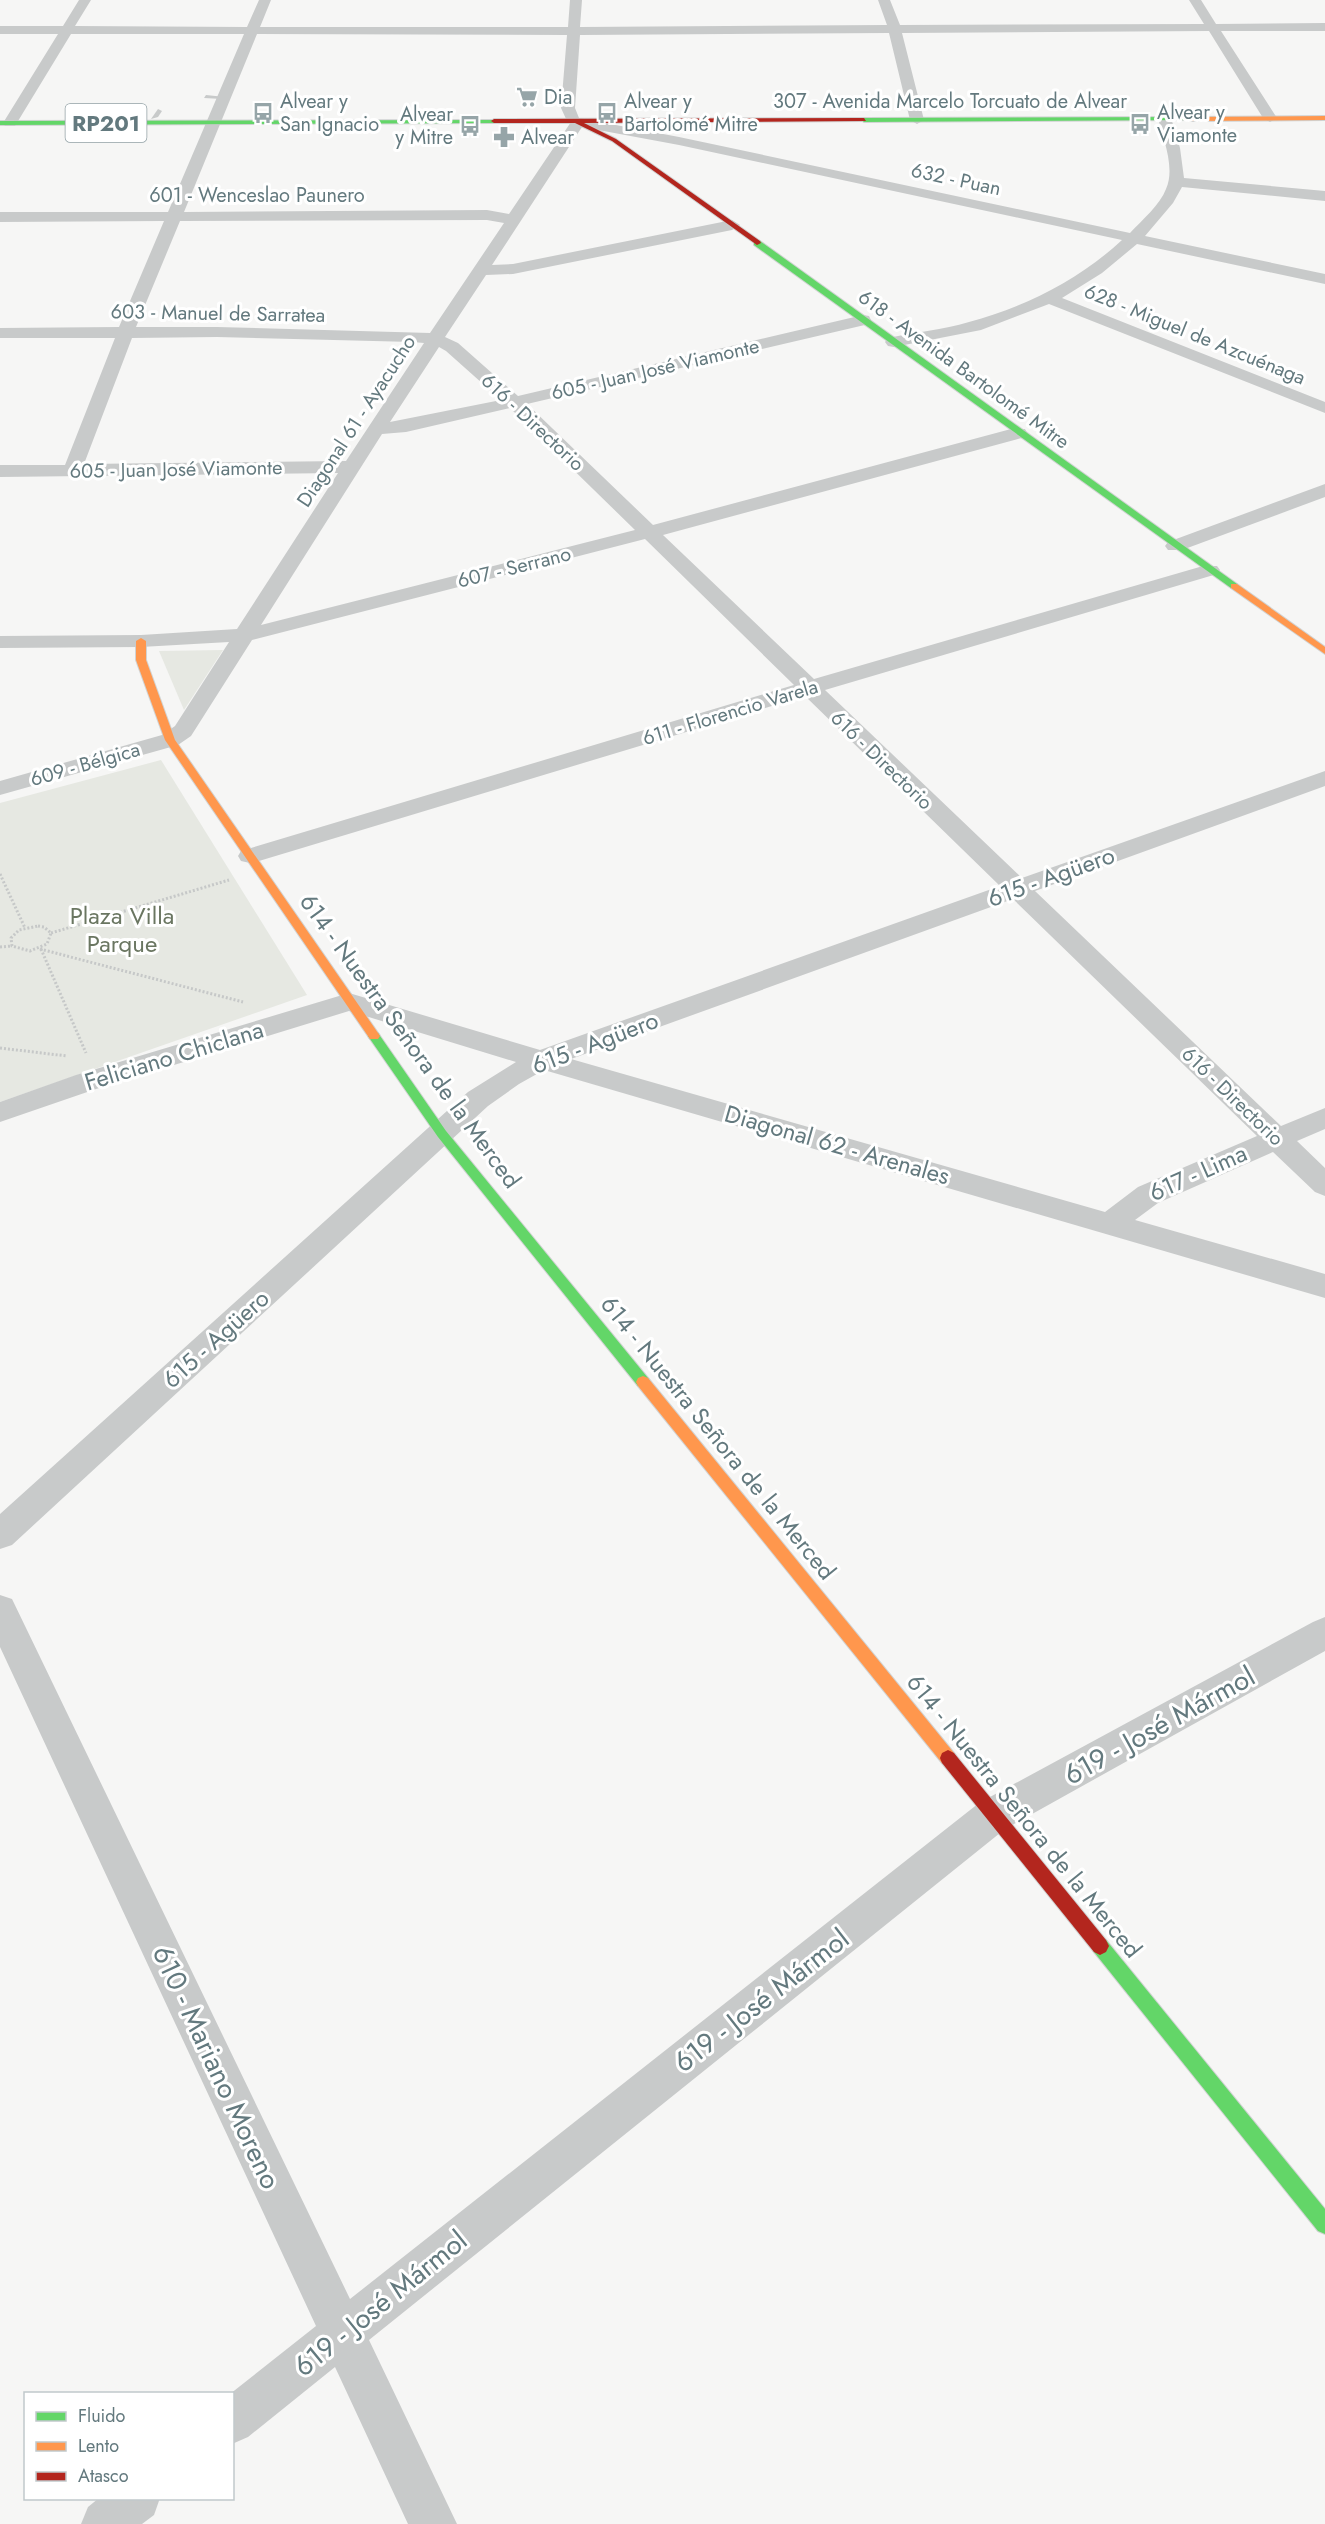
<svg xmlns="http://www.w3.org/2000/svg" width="1325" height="2524" font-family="Jost,sans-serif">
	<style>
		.green { fill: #e6e8e2 }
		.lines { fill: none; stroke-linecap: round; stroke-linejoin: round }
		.fast-casing { stroke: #d1d3d3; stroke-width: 2 }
		.slow-casing { stroke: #d1d3d3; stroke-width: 2 }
		.jam-casing { stroke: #d1d3d3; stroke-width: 2 }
		.path { stroke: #c6c8c8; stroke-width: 3; stroke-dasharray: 2 2; stroke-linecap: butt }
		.lane { fill: #c8caca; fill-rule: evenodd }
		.street { fill: #c8caca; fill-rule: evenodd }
		.fast { fill: #63d668; fill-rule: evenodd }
		.slow { fill: #ff974d; fill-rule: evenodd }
		.jam { fill: #b3261e; fill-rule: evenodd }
		.labels { text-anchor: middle; stroke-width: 6; stroke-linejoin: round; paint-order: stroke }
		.far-poi-label { font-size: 20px; fill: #63797e; stroke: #fff; text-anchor: start }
		.far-street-label { font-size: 20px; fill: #63797e; stroke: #fff }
		.shield { fill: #fff; stroke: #92a1a5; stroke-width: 1.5 }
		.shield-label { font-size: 22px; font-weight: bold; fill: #63797e }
		.street-label { font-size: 24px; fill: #63797e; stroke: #fff }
		.park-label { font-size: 24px; fill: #6a7661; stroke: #fff }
		.near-street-label { font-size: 28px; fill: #63797e; stroke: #fff }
	</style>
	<rect width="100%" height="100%" fill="#f6f6f5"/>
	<g class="green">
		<polygon points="223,650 184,710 159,651"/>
		<polygon points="161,760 307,995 0,1102 0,803"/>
	</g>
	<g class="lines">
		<defs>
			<g id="fast">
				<polygon points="1188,117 1190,120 864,122 861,120 864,118"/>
				<polygon points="496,120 494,123 0,125 0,121"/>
				<polygon points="754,241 760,241 1237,584 1237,588 1231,588 754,245"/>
				<polygon points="374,1032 378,1033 446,1131 648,1378 650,1382 648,1386 638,1386 438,1137 368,1036"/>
				<polygon points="1100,1937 1106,1940 1325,2209 1325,2234 1318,2231 1094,1952 1091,1946 1094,1940"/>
			</g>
			<g id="slow">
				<polygon points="1325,116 1325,120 1188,121 1185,119 1188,117"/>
				<polygon points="1231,584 1237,584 1325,647 1325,654 1231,588"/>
				<polygon points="141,638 146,641 146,660 175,740 378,1033 380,1036 378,1039 370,1039 165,740 136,660 136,641"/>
				<polygon points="643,1376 648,1378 954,1753 956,1758 954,1763 948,1766 942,1763 638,1386 636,1382 638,1378"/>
			</g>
			<g id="jam">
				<polygon points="864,118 866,121 584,123 616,139 760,241 761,243 757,245 612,141 575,123 494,123 491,121 494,119"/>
				<polygon points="948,1750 954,1753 1106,1940 1109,1946 1106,1952 1100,1955 1094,1952 942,1763 940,1758 942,1753"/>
			</g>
		</defs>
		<use href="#fast" class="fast-casing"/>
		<use href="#slow" class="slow-casing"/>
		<use href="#jam" class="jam-casing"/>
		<g class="path">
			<polyline points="0,874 25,928"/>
			<polygon points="38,926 44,927 51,933 47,944 30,951 12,946 11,938 19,930"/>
			<polyline points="51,933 229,880"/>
			<polyline points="0,947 12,946"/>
			<polyline points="40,949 243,1002"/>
			<polyline points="41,949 86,1053"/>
			<polyline points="0,1048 67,1056"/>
		</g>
		<g class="lane">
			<polygon points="206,95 225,97 222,99 204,98"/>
			<polygon points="158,109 162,111 158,117 151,119"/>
		</g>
		<g class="street">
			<path d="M79 0H91L75 26 247 27 259 0H271L260 27H568L570 0H582L580 27 887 25 878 0H890L900 25 1204 24 1189 0H1201L1216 24 1325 23V31H1221L1277 118 1270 122 1263 118 1209 31 902 33 924 120 917 124 910 120 889 33 580 35 575 108 579 118 679 137 1130 233C1142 220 1160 205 1166 189 1176 167 1162 136 1157 114L1159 111H1169L1180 148 1184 178 1325 191V201L1182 187 1173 203 1145 236 1325 274V284L1137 244 1102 273 1062 298 1325 402V413L1049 304 981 330 894 347 888 346 885 342 888 338C915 332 943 330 969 322 1025 307 1079 280 1122 240L679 145 582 127 492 265 513 264 732 220 740 225 732 230 513 274 486 275 445 337 458 343 518 396 863 315 869 316 871 320 869 324 527 404 653 525 1011 429H1025L1027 433 1025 437 663 535 814 679 1203 566H1217L1220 570 1217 574 825 690 1022 878 1325 771V786L1035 891 1281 1126 1325 1108V1129L1297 1141 1325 1168V1196L1315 1192 1273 1152 1158 1203 1135 1220 1325 1274V1298L544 1070 519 1084 488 1106 12 1545 0 1549V1514L468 1092 516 1062 349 1011 96 1089 0 1122V1102L76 1075 349 993 540 1050 1000 886 805 696 259 861 250 863 241 861 238 856 241 851 794 685 645 539 252 640 191 736 178 745 0 795V781L162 735 175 726 229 642 141 647 0 648V636L141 635 237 629 338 473 0 477V465H65L115 338H0V328L119 327 164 221 0 222V212H168L244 34H71L15 126H5L3 123 58 34H0V26H63ZM257 34 567 35 561 108 567 121 571 122 509 214 487 210 184 212ZM487 220 504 223 430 333 217 327H136L180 221ZM217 337 413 342 424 343 346 461 84 464 132 338ZM439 347 446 351 501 400 390 422ZM510 408 635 530 261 625 382 434 406 432ZM1013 899 1257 1136 1138 1187 1105 1212 571 1059Z"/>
			<polygon points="1325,484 1325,497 1182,550 1168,550 1165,546 1168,542"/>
			<polygon points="0,1595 12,1599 350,2299 979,1803 1313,1622 1325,1617 1325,1651 1005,1829 369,2340 457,2524 408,2524 335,2367 248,2437 232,2444 232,2394 230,2394 316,2326 0,1647"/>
			<polygon points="99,2498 160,2498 154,2515 142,2524 81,2524 88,2507"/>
		</g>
		<use href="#fast" class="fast"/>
		<use href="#slow" class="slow"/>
		<use href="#jam" class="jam"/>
	</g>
	<defs>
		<symbol id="supermarket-bare" viewBox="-9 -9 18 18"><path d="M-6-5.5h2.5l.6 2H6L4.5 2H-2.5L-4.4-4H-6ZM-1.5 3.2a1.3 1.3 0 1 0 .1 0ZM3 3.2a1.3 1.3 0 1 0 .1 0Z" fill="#96a5a8" stroke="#fff" stroke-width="2.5" paint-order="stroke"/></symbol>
		<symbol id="bus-bare" viewBox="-9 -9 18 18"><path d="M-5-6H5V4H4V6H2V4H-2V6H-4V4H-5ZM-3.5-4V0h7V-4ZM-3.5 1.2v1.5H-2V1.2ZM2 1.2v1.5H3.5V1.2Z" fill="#96a5a8" stroke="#fff" stroke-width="2.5" paint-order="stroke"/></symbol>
		<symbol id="pharmacy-bare" viewBox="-9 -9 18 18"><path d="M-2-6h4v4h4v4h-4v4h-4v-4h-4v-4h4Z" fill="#96a5a8" stroke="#fff" stroke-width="2.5" paint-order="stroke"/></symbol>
	</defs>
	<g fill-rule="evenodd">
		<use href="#supermarket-bare" x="512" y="82" width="30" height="30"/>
		<use href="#bus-bare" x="248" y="98" width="30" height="30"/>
		<use href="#bus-bare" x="592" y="98" width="30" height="30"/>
		<use href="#bus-bare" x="1125" y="109" width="30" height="30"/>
		<use href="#bus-bare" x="455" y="111" width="30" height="30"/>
		<use href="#pharmacy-bare" x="489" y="122" width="30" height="30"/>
	</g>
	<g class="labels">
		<g class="far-poi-label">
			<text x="544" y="104">Dia</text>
			<text x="280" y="108">Alvear y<tspan x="280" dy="23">San Ignacio</tspan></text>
			<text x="624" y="108">Alvear y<tspan x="624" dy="23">Bartolomé Mitre</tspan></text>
			<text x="1157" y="119">Alvear y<tspan x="1157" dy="23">Viamonte</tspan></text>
			<text x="453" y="121" text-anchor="end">Alvear<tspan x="453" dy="23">y Mitre</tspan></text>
			<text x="521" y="144">Alvear</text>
		</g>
		<g class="far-street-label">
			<text x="950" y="108">307 - Avenida Marcelo Torcuato de Alvear</text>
			<text transform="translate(956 179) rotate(12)" y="7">632 - Puan</text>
			<text x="257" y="202">601 - Wenceslao Paunero</text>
			<text transform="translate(218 313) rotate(1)" y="7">603 - Manuel de Sarratea</text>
			<text transform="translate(1195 334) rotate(22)" y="7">628 - Miguel de Azcuénaga</text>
			<text transform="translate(655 369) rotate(-13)" y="7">605 - Juan José Viamonte</text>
			<text transform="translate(964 369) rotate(36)" y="7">618 - Avenida Bartolomé Mitre</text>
			<text transform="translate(356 421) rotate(-57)" y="7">Diagonal 61 - Ayacucho</text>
			<text transform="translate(533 422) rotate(43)" y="7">616 - Directorio</text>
			<text transform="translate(176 469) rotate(-1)" y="7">605 - Juan José Viamonte</text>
			<text transform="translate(514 567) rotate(-14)" y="7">607 - Serrano</text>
			<text transform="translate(730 712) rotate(-17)" y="7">611 - Florencio Varela</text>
			<text transform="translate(882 760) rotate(44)" y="7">616 - Directorio</text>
			<text transform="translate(85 764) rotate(-16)" y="7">609 - Bélgica</text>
			<text transform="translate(1233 1096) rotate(44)" y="7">616 - Directorio</text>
		</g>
		<rect class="shield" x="65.5" y="104" width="81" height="38" rx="4.5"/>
		<g class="shield-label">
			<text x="106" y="131">RP201</text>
		</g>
		<g class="street-label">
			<text transform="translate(1051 877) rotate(-20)" y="8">615 - Agüero</text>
			<text transform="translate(410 1041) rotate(54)" y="8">614 - Nuestra Señora de la Merced</text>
			<text transform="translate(595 1043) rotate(-21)" y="8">615 - Agüero</text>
			<text transform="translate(174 1056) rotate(-17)" y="8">Feliciano Chiclana</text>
			<text transform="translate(837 1145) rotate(16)" y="8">Diagonal 62 - Arenales</text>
			<text transform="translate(1198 1173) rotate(-24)" y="8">617 - Lima</text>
			<text transform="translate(216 1339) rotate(-42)" y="8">615 - Agüero</text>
			<text transform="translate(718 1438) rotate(51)" y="8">614 - Nuestra Señora de la Merced</text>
			<text transform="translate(1024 1816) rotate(51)" y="8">614 - Nuestra Señora de la Merced</text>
		</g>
		<g class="park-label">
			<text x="122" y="924">Plaza Villa<tspan x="122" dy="28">Parque</tspan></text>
		</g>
		<g class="near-street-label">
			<text transform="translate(1159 1725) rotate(-29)" y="10">619 - José Mármol</text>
			<text transform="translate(761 2000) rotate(-38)" y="10">619 - José Mármol</text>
			<text transform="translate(217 2067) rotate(65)" y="10">610 - Mariano Moreno</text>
			<text transform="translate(380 2303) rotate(-39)" y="10">619 - José Mármol</text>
		</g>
	</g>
	<rect x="24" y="2392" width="210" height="108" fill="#ffffff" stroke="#c1c9cb" stroke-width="1.5"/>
	<rect x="36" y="2412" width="30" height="9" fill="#63d668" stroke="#c1c9cb" stroke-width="1.5"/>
	<text x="78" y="2422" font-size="18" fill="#63797e">Fluido</text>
	<rect x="36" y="2442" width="30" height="9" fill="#ff974d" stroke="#c1c9cb" stroke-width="1.5"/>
	<text x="78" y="2452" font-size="18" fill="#63797e">Lento</text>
	<rect x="36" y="2472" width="30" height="9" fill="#b3261e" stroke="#c1c9cb" stroke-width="1.5"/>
	<text x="78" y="2482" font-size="18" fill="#63797e">Atasco</text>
</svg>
